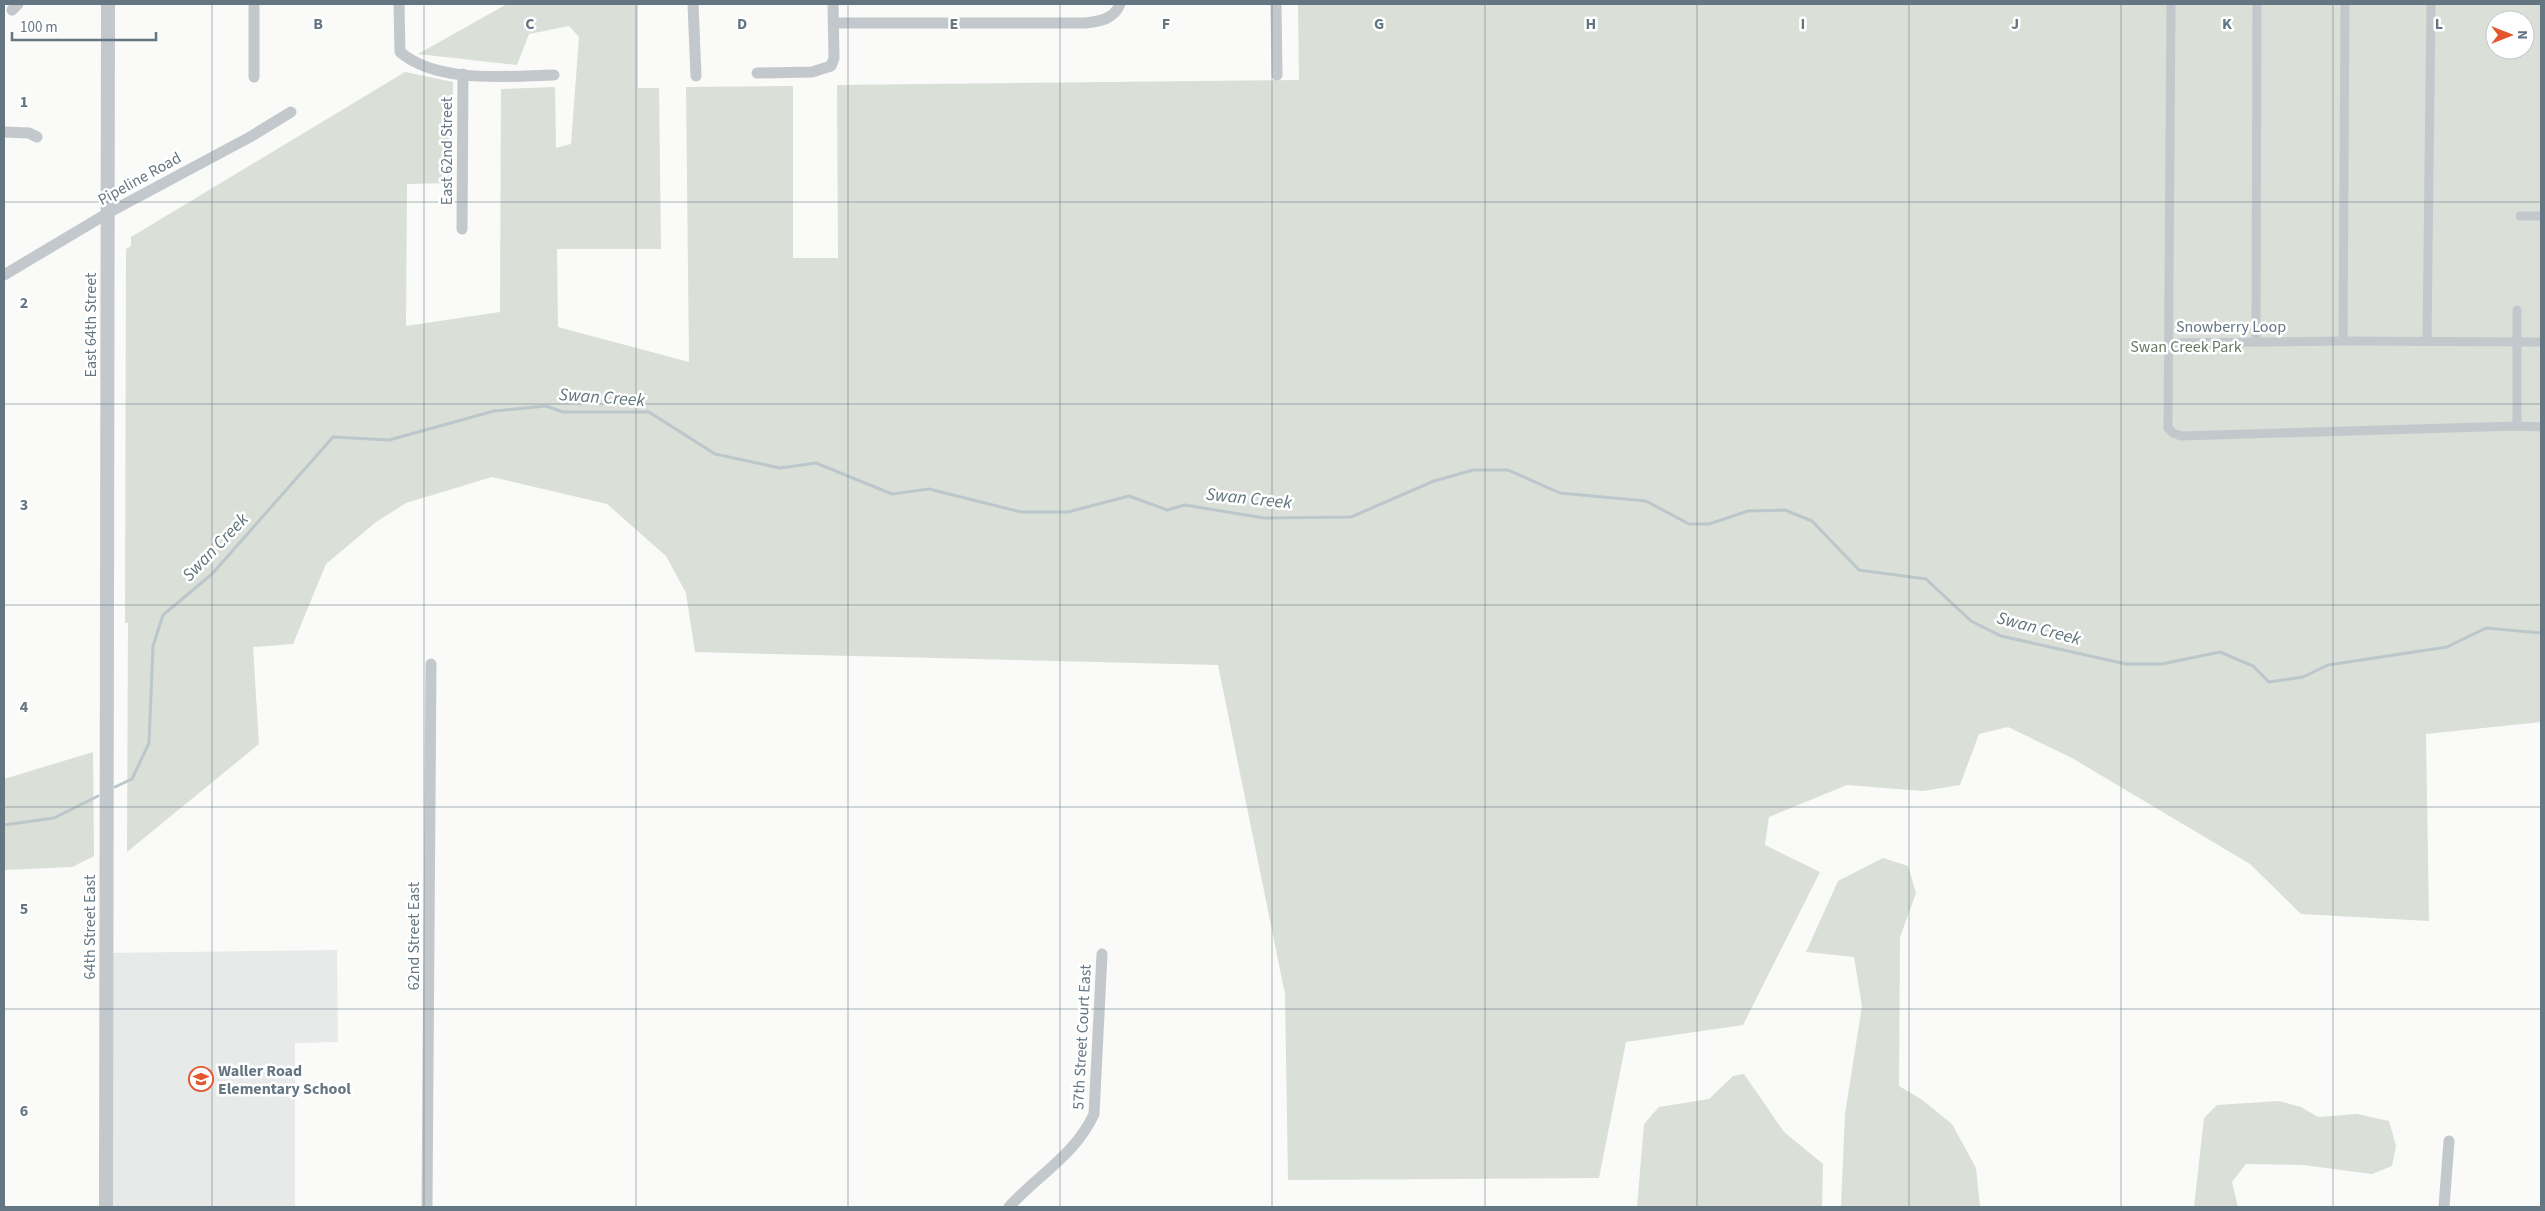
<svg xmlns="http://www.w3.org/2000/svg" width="2545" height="1211" font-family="'Source Sans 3',sans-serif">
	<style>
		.built { fill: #e8e9e9 }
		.green { fill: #dadfd7; fill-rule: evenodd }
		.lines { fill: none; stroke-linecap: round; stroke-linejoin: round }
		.stream { stroke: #bbc7cb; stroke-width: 3 }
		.pedestrian { stroke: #c3c8cc; stroke-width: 9 }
		.minor { stroke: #c3c8cc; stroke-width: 11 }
		.tertiary { stroke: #c3c8cc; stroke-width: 14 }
		.grid { fill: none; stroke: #657683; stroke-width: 1; stroke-opacity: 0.55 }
		.labels { text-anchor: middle; stroke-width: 5; stroke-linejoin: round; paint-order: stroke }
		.street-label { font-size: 16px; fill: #657683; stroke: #fff }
		.park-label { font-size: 16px; fill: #687a64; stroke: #fff }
		.poi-label { font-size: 16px; font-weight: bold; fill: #657683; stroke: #fff; text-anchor: start }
		.water-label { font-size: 18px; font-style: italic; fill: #60757c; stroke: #fff }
		.grid-label { font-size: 16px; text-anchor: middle; font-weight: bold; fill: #657683; stroke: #fff; stroke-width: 5; stroke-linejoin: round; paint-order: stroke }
	</style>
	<rect width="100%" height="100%" fill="#fafaf8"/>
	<polygon class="built" points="337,950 338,1042 295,1043 295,1207 106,1207 106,953"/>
	<g class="green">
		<path d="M507 4H638V88H659L661 249H557L558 327 689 362 686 87 793 86V258H838L837 85 1299 80 1298 4H2541V722L2426 734 2429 921 2301 914 2250 864 2072 758 2008 727 1979 734 1960 785 1923 791 1847 785 1769 817 1765 845 1820 872 1743 1025 1626 1042 1599 1178 1288 1180 1285 994 1218 665 695 652 686 593 666 556 607 504 492 477 406 503 376 522 326 564 293 644 253 647 259 744 127 852 128 623H125L126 249 131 246V237L405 72 453 82V183L407 184 406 326 500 312 501 89 555 87 556 148 571 144 579 37 569 26 529 34 517 65 418 54ZM2495 20H2525V50H2495Z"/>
		<polygon points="93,752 94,856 72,867 4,870 4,779"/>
		<polygon points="1883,858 1908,866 1916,893 1900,937 1899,1086 1921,1099 1952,1124 1976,1168 1980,1207 1841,1207 1845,1114 1862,1006 1854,957 1806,952 1838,881"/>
		<polygon points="1744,1074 1784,1132 1823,1164 1822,1207 1637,1207 1644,1124 1659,1107 1709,1099 1733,1076"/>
		<polygon points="2279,1101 2301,1107 2318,1117 2357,1114 2389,1121 2396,1146 2392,1166 2372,1174 2303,1165 2246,1164 2232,1182 2238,1207 2194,1207 2204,1118 2217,1105"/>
	</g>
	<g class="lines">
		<g class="stream">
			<polyline points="115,787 132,779 149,743 153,646 163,615 212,574 333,437 389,440 494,411 546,406 563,412 649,412 715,454 780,468 816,463 892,494 929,489 1021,512 1068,512 1129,496 1167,510 1185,505 1264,518 1351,517 1434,481 1473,470 1508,470 1560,493 1646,501 1689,524 1709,524 1748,511 1785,510 1812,521 1859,570 1926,579 1971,621 2001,636 2126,664 2162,664 2220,652 2253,666 2269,682 2303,677 2328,665 2447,647 2486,628 2541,633"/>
			<polyline points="4,825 54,818 98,796"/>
		</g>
		<g class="pedestrian">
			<polyline points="2171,4 2168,428 2173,433 2181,436 2517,426 2541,427"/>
			<polyline points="2520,216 2541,216"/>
			<polyline points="2517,310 2517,426"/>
			<polyline points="2256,341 2257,4"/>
			<polyline points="2343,341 2345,4"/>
			<polyline points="2427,341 2431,4"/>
			<polyline points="2169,343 2343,341 2541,342"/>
		</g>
		<g class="minor">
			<path d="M399 4 400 52C438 84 507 76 554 75"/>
			<polyline points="693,4 696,76"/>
			<polyline points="1276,4 1277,75"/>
			<polyline points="12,10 18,4"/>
			<path d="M834 23H1086C1101 21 1114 19 1120 4"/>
			<polyline points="757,73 812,72 831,66 834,58 833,4"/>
			<polyline points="254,77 254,4"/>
			<polyline points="4,132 29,133 37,137"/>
			<polyline points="462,229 463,74"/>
			<polyline points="4,275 108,213 250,137 291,112"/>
			<polyline points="427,1207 431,664"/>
			<path d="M1009 1207C1038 1175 1076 1154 1094 1114L1102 954"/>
			<polyline points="2444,1207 2449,1141"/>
		</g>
		<polyline class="tertiary" points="106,1207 108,4"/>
	</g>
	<path class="grid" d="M212 4V1207M424 4V1207M636 4V1207M848 4V1207M1060 4V1207M1272 4V1207M1485 4V1207M1697 4V1207M1909 4V1207M2121 4V1207M2333 4V1207M4 202H2541M4 404H2541M4 605H2541M4 807H2541M4 1009H2541"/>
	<defs>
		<symbol id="school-ring" viewBox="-11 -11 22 22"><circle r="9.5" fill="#fff" stroke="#e4572e" stroke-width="1.5"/><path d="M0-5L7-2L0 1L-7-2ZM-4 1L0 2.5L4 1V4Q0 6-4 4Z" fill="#e4572e"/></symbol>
	</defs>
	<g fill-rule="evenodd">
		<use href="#school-ring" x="187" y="1065" width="28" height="28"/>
	</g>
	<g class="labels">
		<g class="street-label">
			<text transform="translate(446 151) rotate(-90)" y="6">East 62nd Street</text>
			<text transform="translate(139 178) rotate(-29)" y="6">Pipeline Road</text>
			<text transform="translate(90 325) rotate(-90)" y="6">East 64th Street</text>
			<text x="2231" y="332">Snowberry Loop</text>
			<text transform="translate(89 927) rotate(-90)" y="6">64th Street East</text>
			<text transform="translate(413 936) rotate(-90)" y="6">62nd Street East</text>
			<text transform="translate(1081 1037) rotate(-87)" y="6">57th Street Court East</text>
		</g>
		<g class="park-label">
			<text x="2186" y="352">Swan Creek Park</text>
		</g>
		<g class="poi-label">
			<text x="218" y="1076">Waller Road<tspan x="218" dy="18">Elementary School</tspan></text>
		</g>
		<g class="water-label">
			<text transform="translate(602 397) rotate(4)" y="6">Swan Creek</text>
			<text transform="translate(1249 498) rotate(6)" y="6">Swan Creek</text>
			<text transform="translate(215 547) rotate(-46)" y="6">Swan Creek</text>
			<text transform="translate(2039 628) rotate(15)" y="6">Swan Creek</text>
		</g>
	</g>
	<g class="grid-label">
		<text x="318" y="29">B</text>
		<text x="530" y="29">C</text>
		<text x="742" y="29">D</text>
		<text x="954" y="29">E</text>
		<text x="1166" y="29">F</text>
		<text x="1379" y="29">G</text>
		<text x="1591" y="29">H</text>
		<text x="1803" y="29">I</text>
		<text x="2015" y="29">J</text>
		<text x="2227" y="29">K</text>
		<text x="2439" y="29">L</text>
		<text x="24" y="107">1</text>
		<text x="24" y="308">2</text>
		<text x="24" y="510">3</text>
		<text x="24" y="712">4</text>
		<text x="24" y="914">5</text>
		<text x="24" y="1116">6</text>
	</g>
	<rect width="2545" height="1211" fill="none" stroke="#657683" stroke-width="10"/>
	<g transform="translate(2510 35) rotate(90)"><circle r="24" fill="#ffffff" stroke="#c1c8cd"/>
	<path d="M0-4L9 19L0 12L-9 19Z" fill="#e4572e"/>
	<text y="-8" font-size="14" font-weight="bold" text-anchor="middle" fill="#657683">N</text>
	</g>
	<path d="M12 32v8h144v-8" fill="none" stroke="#657683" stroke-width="2.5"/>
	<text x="20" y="32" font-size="15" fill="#657683" stroke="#ffffff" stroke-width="4" paint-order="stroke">100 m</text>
</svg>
